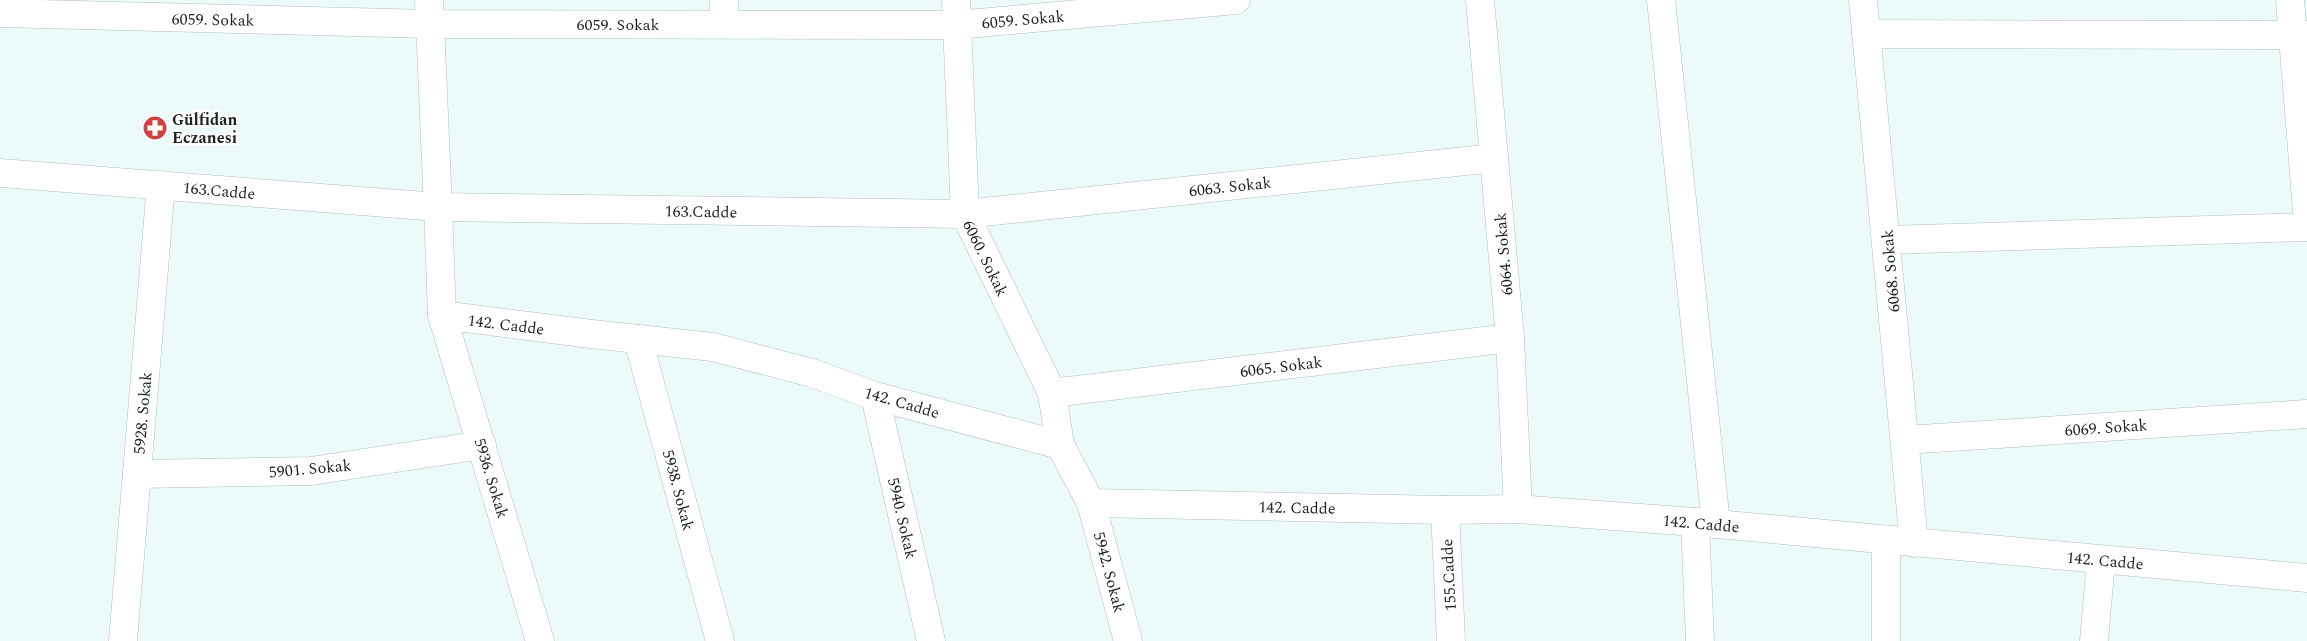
<svg xmlns="http://www.w3.org/2000/svg" width="2307" height="641" font-family="Spectral,serif">
	<style>
		.lines { fill: none; stroke-linecap: round; stroke-linejoin: round }
		.street-casing { stroke: #b1bfbe; stroke-width: 29 }
		.secondary-casing { stroke: #b1bfbe; stroke-width: 29 }
		.street { stroke: #fff; stroke-width: 28 }
		.secondary { stroke: #fff; stroke-width: 28 }
		.labels { text-anchor: middle; stroke-width: 4.5; stroke-linejoin: round; paint-order: stroke }
		.street-label { font-size: 16px; fill: #1d2322; stroke: #fff }
		.poi-label { font-size: 16px; font-weight: bold; fill: #1d2322; stroke: #fff; text-anchor: start }
	</style>
	<rect width="100%" height="100%" fill="#ecfbf9"/>
	<g class="lines">
		<defs>
			<g id="street">
				<polyline points="429,0 430,24"/>
				<polyline points="724,0 724,24"/>
				<polyline points="956,0 965,214 1052,393 1060,445"/>
				<polyline points="1480,0 1510,338 1518,509"/>
				<polyline points="1661,0 1716,524"/>
				<polyline points="1863,0 1914,543"/>
				<polyline points="2290,0 2307,211"/>
				<polyline points="0,13 430,24 956,25 1236,0"/>
				<polyline points="1866,34 2307,35"/>
				<polyline points="965,214 1494,158"/>
				<polyline points="1887,240 2307,227"/>
				<polyline points="442,315 540,641"/>
				<polyline points="638,339 720,641"/>
				<polyline points="1052,393 1510,338"/>
				<polyline points="875,396 931,641"/>
				<polyline points="1905,440 2307,414"/>
				<polyline points="137,474 311,471 482,445"/>
				<polyline points="1091,503 1128,641"/>
				<polyline points="1695,522 1700,641"/>
				<polyline points="123,641 161,185"/>
				<polyline points="1886,641 1886,540"/>
				<polyline points="2094,641 2101,560"/>
			</g>
			<g id="secondary">
				<polyline points="430,24 438,207 965,214"/>
				<polyline points="0,173 438,207 442,315 591,334 713,347 812,373 875,396 1060,445 1091,503 1445,510 1518,509 1695,522 2307,578"/>
				<polyline points="1445,510 1451,641"/>
			</g>
		</defs>
		<use href="#street" class="street-casing"/>
		<use href="#secondary" class="secondary-casing"/>
		<use href="#street" class="street"/>
		<use href="#secondary" class="secondary"/>
	</g>
	<defs>
		<symbol id="pharmacy-disc" viewBox="-11 -11 22 22"><circle r="9.5" fill="#d0413e" stroke="#fff"/><path d="M-2-6h4v4h4v4h-4v4h-4v-4h-4v-4h4Z" fill="#fff"/></symbol>
	</defs>
	<g fill-rule="evenodd">
		<use href="#pharmacy-disc" x="141" y="114" width="28" height="28"/>
	</g>
	<g class="labels">
		<g class="street-label">
			<text transform="translate(213 19) rotate(1)" y="6">6059. Sokak</text>
			<text transform="translate(1023 19) rotate(-5)" y="6">6059. Sokak</text>
			<text x="618" y="30">6059. Sokak</text>
			<text transform="translate(1230 186) rotate(-6)" y="6">6063. Sokak</text>
			<text transform="translate(219 190) rotate(5)" y="6">163.Cadde</text>
			<text transform="translate(701 211) rotate(1)" y="6">163.Cadde</text>
			<text transform="translate(1503 254) rotate(-95)" y="6">6064. Sokak</text>
			<text transform="translate(986 258) rotate(64)" y="6">6060. Sokak</text>
			<text transform="translate(1890 271) rotate(-95)" y="6">6068. Sokak</text>
			<text transform="translate(506 324) rotate(7)" y="6">142. Cadde</text>
			<text transform="translate(1281 366) rotate(-7)" y="6">6065. Sokak</text>
			<text transform="translate(902 402) rotate(16)" y="6">142. Cadde</text>
			<text transform="translate(142 413) rotate(-85)" y="6">5928. Sokak</text>
			<text transform="translate(2106 427) rotate(-4)" y="6">6069. Sokak</text>
			<text transform="translate(310 468) rotate(-5)" y="6">5901. Sokak</text>
			<text transform="translate(492 478) rotate(73)" y="6">5936. Sokak</text>
			<text transform="translate(679 490) rotate(75)" y="6">5938. Sokak</text>
			<text transform="translate(1297 507) rotate(1)" y="6">142. Cadde</text>
			<text transform="translate(903 518) rotate(77)" y="6">5940. Sokak</text>
			<text transform="translate(1701 523) rotate(5)" y="6">142. Cadde</text>
			<text transform="translate(2105 560) rotate(5)" y="6">142. Cadde</text>
			<text transform="translate(1110 572) rotate(75)" y="6">5942. Sokak</text>
			<text transform="translate(1448 575) rotate(-93)" y="6">155.Cadde</text>
		</g>
		<g class="poi-label">
			<text x="172" y="125">Gülfidan<tspan x="172" dy="18">Eczanesi</tspan></text>
		</g>
	</g>
</svg>
